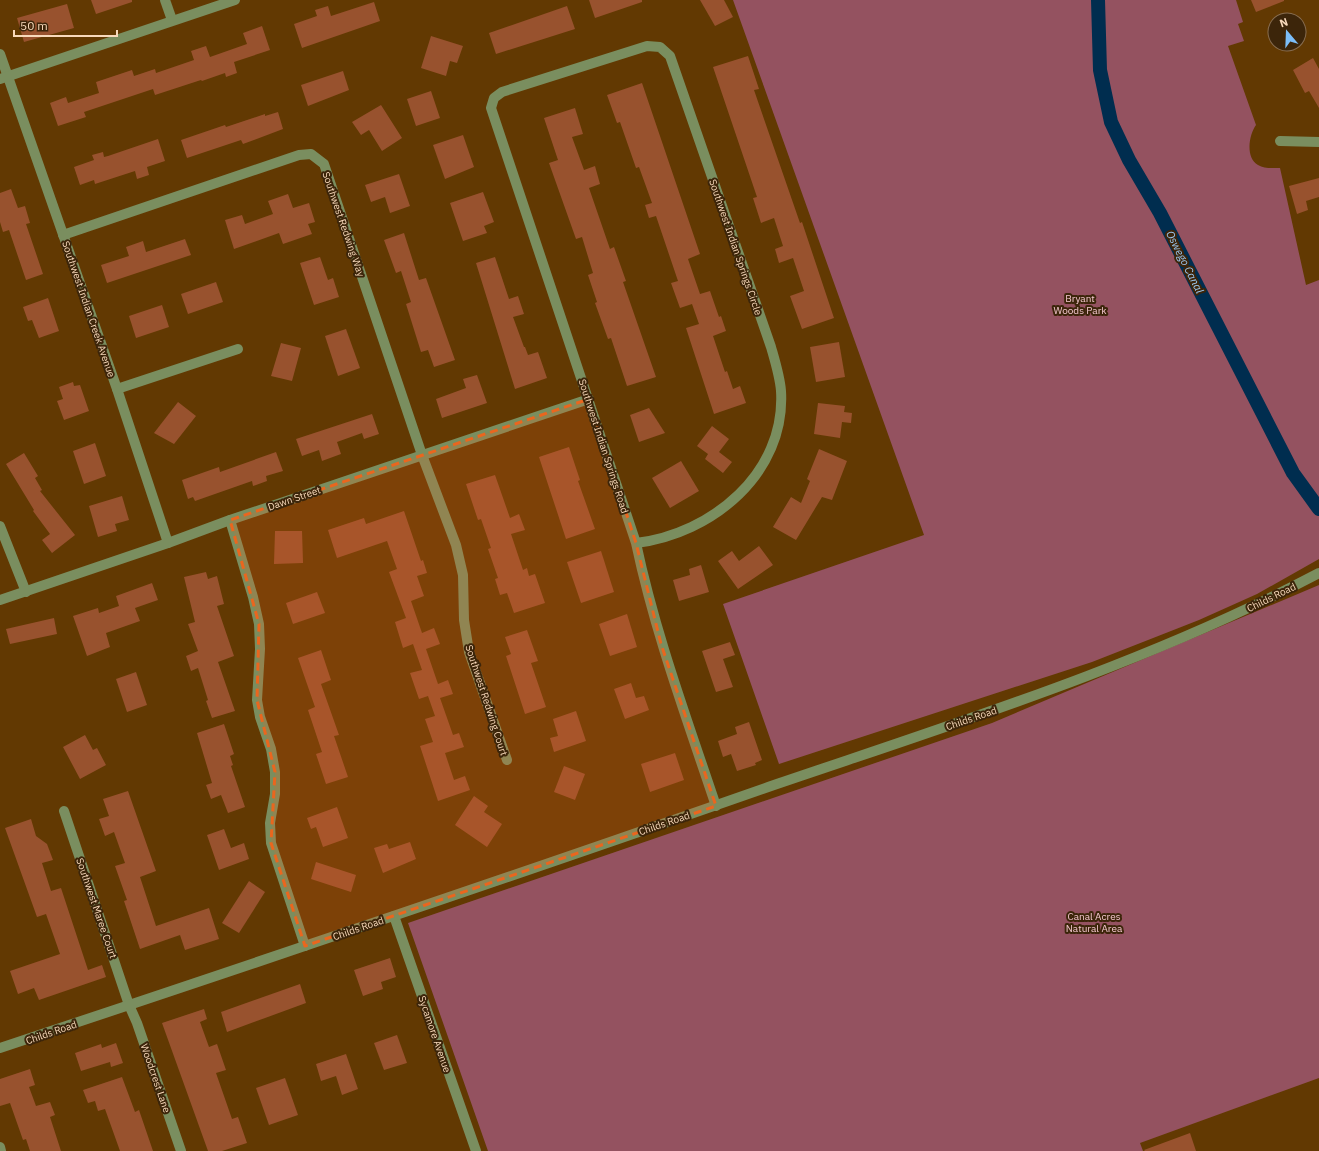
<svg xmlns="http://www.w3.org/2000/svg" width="1319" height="1151" font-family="'IBM Plex Sans',sans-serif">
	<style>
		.green { fill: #945260 }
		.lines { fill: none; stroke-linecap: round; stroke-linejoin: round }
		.canal { stroke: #002d4f; stroke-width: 14 }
		.building { fill: #98522e }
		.minor { stroke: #7a8e5f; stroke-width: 10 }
		.marked { fill: #ea661e; fill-opacity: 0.2; stroke: #ea661e; stroke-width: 3; stroke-dasharray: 8 5; stroke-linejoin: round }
		.labels { text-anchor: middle; stroke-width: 4; stroke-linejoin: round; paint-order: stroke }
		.street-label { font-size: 10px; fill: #f8d9bb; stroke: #3c250a }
		.park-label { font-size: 10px; fill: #f5c9d1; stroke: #3c250a }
		.water-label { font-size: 11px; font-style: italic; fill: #9ccaf4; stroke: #3c250a }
	</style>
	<rect width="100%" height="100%" fill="#623902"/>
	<g class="green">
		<path d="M733 0H1236L1243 22 1238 24 1244 41 1228 46 1256 125C1249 135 1245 157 1258 165 1264 169 1273 168 1280 168L1306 285 1319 280V559L1257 594 1199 620 1092 662 779 764 723 604 924 535Z"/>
		<polygon points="1319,585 1319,1078 1140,1143 1143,1151 488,1151 408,923 992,723"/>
	</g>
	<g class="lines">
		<polyline class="canal" points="1098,0 1100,70 1111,122 1129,160 1160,213 1293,473 1319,509"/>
	</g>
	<g class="building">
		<polygon points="91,0 132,0 132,2 96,14"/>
		<polygon points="589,0 642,0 642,2 595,18"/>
		<polygon points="700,0 724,0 733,17 715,26"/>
		<polygon points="1251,0 1284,0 1284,1 1256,12"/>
		<polygon points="374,2 380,21 302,48 294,24 317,16 315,10 328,6 331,16"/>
		<polygon points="67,4 74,28 24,42 17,18"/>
		<polygon points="567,6 575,29 496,54 489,33"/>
		<polygon points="262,26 270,50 234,62 237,73 226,77 225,73 202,81 201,80 155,95 153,89 84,112 86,117 58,126 50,103 66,97 68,103 99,93 96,82 132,70 134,76 155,69 156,73 194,60 191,51 206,46 210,57 247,44 243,33"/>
		<polygon points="431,36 463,46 457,63 450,61 446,76 421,68"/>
		<polygon points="748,56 759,89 754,90 800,223 802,222 834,318 802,329 790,296 804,291 793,258 779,263 775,249 783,246 774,218 761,223 753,198 757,197 713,67"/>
		<polygon points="1313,58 1319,69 1319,108 1309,91 1305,93 1293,70"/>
		<polygon points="343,71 349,90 308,106 301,85"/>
		<polygon points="642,83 700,254 688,259 700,294 710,291 719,317 721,316 726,331 713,336 725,372 727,371 733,389 740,386 746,403 714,414 686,328 699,324 692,304 680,308 671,283 678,281 656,216 649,218 645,205 652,203 639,167 636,168 620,122 617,123 607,95"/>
		<polygon points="431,91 440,118 416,126 407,99"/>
		<polygon points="381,105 402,138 382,151 369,130 361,135 352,122"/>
		<polygon points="575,108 583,134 572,137 584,170 595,166 600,184 589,188 610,249 614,247 626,281 623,282 656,377 627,386 611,338 608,339 595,303 597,302 588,275 593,273 582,237 576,239 549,163 558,160 544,118"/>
		<polygon points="278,112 283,129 243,144 241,140 187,158 181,140 225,125 226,127 265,114 265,116"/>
		<polygon points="463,135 474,167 445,179 433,145"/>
		<polygon points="158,139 165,161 147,167 149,175 137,179 135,171 95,184 94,180 80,185 74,167 94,160 92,155 103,152 104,157 108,156"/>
		<polygon points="399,174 410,206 390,213 385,197 371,202 365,185"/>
		<polygon points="1319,178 1319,197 1306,201 1308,210 1297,214 1289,186"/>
		<polygon points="11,189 18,208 25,206 30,223 26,224 43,274 26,280 9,230 3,232 0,222 0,193"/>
		<polygon points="483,192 494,222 484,226 487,233 463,241 450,203"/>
		<polygon points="288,194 293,208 309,203 315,222 308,224 312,234 283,244 279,233 234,249 225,220 242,215 245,224 273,214 268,201"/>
		<polygon points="404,233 419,280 426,278 455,360 434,367 428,350 421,352 406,304 411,302 401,271 396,273 384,240"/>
		<polygon points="185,239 191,255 107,283 101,265 129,256 126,247 143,241 146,252"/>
		<polygon points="320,257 328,280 333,278 339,297 314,305 300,263"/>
		<polygon points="495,257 509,299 518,296 524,314 513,317 524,347 525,347 528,355 538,352 547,378 515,389 476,263"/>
		<polygon points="216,282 223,302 188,314 181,294"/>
		<polygon points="48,298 59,331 39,338 32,320 28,321 23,307"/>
		<polygon points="162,305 169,327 136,338 129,316"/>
		<polygon points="346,329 360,368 338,376 325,336"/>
		<polygon points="839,342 845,377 816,382 810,347"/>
		<polygon points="281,343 301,348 292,381 271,376"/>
		<polygon points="477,375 487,403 442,418 436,399 466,388 463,379"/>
		<polygon points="73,382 74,386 80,385 89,411 64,420 57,401 63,399 59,387"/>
		<polygon points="178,402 196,416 174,444 154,433"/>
		<polygon points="818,403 845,406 844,412 852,413 851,423 842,422 840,438 814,434"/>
		<polygon points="649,408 665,433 639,442 630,415"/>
		<polygon points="372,414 379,434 364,439 362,433 337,442 341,454 322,461 319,450 302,456 296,439"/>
		<polygon points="712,426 729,439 719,452 732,462 723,473 705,459 708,454 697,446"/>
		<polygon points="95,443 106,476 84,484 73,451"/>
		<polygon points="569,447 580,480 578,481 595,529 566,539 539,457"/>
		<polygon points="819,449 847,461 832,500 822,497 796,540 773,527 791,497 801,503 810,481 807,479"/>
		<polygon points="276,452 283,471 266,476 267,481 253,486 252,481 195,501 193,497 188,499 182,480 219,467 220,472"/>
		<polygon points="24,453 38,476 35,478 42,490 40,491 75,535 52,553 42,540 50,534 33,511 34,510 6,464"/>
		<polygon points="681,461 699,491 670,508 652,478"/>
		<polygon points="495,475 510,518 519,514 525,530 511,534 523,570 527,568 529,576 535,574 545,603 514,613 507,593 500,595 495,579 498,578 488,549 491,548 481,519 478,520 466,484"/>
		<polygon points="122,496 129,520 115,524 117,531 98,537 89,506"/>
		<polygon points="404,511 421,561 423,560 427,573 417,576 424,596 411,601 422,633 434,628 440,644 426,649 438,684 448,680 453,694 440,698 453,735 459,733 464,747 445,753 454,780 465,776 470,790 438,801 420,746 433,742 425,719 435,716 428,696 419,699 410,673 422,670 413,644 403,648 395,622 406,618 389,572 397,569 387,541 337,558 328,530 364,518 366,524"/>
		<polygon points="275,531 302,531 303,563 274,564"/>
		<polygon points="759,546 773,565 738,589 718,561 732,551 739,561"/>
		<polygon points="601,551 614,592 581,603 567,562"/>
		<polygon points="701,565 709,592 679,601 673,580 690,575 689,569"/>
		<polygon points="206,572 208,579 217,576 224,604 217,606 234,656 218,662 235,711 212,718 206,701 208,700 198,668 191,671 186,656 198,651 188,624 195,622 184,577"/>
		<polygon points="152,583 158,600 135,608 140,621 106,633 110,647 87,656 73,616 98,608 99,613 119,606 116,596"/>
		<polygon points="317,592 325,613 293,624 286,603"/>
		<polygon points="627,614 637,647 610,656 599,624"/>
		<polygon points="54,618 57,634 10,644 6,629"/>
		<polygon points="527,630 538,661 531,663 546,707 525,714 506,656 511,654 505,637"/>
		<polygon points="730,642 735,655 723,659 733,687 716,692 702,651"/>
		<polygon points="321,650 331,680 321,684 339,735 334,736 348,777 326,784 316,754 322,752 308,710 315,707 298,658"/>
		<polygon points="136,672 147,705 127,712 116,679"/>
		<polygon points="631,683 636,698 644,696 649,710 625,719 614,689"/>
		<polygon points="576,711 586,741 554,752 550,738 558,736 553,719"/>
		<polygon points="749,722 762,760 755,763 756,765 737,771 731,754 723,757 718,741 737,734 735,727"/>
		<polygon points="224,724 234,754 230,756 233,765 231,766 245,807 228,813 221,795 211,799 206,785 212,783 197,733"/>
		<polygon points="85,735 93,750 97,748 106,765 80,779 63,747"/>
		<polygon points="675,753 684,780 650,792 641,764"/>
		<polygon points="564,766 585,774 575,800 554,792"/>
		<polygon points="128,791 156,871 140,877 156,926 209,908 219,939 185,950 180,935 140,949 124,901 127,900 115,866 125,863 114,832 105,836 99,819 109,816 103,799"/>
		<polygon points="474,796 488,806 484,812 502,824 487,847 455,825"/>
		<polygon points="337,807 348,838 323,847 316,827 311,829 307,818"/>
		<polygon points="31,819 36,836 47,844 53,860 42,863 51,891 61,888 88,970 102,965 106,977 39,1000 34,988 18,994 10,971 60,954 46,914 37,917 5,828"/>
		<polygon points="224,829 231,848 244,843 249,859 219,870 207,835"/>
		<polygon points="410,842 416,859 383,873 374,848 387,844 389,849"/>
		<polygon points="316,862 356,875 351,892 311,879"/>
		<polygon points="249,881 265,892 239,933 222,923"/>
		<polygon points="390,958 396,977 381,982 383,989 363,996 354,970"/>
		<polygon points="300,984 306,1003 227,1032 221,1012"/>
		<polygon points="204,1009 207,1019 200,1022 209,1047 217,1044 226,1070 216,1073 232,1119 238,1117 247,1143 222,1151 208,1151 162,1023"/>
		<polygon points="397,1035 407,1063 384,1070 374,1043"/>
		<polygon points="116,1043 123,1063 111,1067 110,1062 81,1071 75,1053 101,1044 102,1048"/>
		<polygon points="346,1054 358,1089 342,1095 336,1076 321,1081 316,1064"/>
		<polygon points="30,1069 35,1085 29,1087 36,1106 50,1102 55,1115 50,1117 61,1151 30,1151 26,1139 23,1140 10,1103 0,1106 0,1079"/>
		<polygon points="122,1077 135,1112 139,1110 153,1151 120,1151 105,1109 98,1111 95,1101 88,1103 83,1090"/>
		<polygon points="285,1078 298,1115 269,1125 256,1088"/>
		<polygon points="1190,1133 1196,1151 1145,1151 1144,1150"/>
	</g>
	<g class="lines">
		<g class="minor">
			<polyline points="165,0 172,20"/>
			<polyline points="0,54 117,389 168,543"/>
			<polyline points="0,79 235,0"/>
			<polyline points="1280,141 1319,142"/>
			<polyline points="63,235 299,155 311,154 324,164 422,455 456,545 463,575 464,620 469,652 507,760"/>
			<polyline points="117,389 238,349"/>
			<polyline points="230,520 253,597 259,624 260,649 257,700 260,717 271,749 275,772 275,794 270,823 271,843 305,946"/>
			<polyline points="0,526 26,592"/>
			<path d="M636 543C712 534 786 473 781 391 780 377 775 361 771 347L670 56 660 47 647 46 502 92 494 98 491 108 636 543C655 633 687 719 716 806"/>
			<polyline points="0,600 168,543 230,520 589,399"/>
			<polyline points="64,811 129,1005 137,1023 181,1151"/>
			<polyline points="394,916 476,1151"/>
			<path d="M0 1048C259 962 517 875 774 785 959 722 1146 664 1319 573"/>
			<polyline points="0,1147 1,1151"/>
		</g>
	</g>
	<path class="marked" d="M589 399 636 543 661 644 716 806 305 946 271 843 275 772 257 700 259 624 230 520Z"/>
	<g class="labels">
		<g class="street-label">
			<text transform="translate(344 224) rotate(71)" y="4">Southwest Redwing Way</text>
			<text transform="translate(736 247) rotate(71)" y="4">Southwest Indian Springs Circle</text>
			<text transform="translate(89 309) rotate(71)" y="4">Southwest Indian Creek Avenue</text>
			<text transform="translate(604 446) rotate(72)" y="4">Southwest Indian Springs Road</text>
			<text transform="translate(294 498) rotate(-19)" y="4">Dawn Street</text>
			<text transform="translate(1271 597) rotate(-26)" y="4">Childs Road</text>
			<text transform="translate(487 700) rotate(72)" y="4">Southwest Redwing Court</text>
			<text transform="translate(971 718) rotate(-19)" y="4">Childs Road</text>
			<text transform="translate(664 823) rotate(-19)" y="4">Childs Road</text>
			<text transform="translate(97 908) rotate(71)" y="4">Southwest Maree Court</text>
			<text transform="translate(358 928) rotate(-19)" y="4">Childs Road</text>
			<text transform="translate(51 1032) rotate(-19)" y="4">Childs Road</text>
			<text transform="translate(435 1034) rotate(71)" y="4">Sycamore Avenue</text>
			<text transform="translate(156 1078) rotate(71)" y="4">Woodcrest Lane</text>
		</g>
		<g class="park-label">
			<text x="1080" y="302">Bryant<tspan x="1080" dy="12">Woods Park</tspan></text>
			<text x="1094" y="920">Canal Acres<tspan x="1094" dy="12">Natural Area</tspan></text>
		</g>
		<g class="water-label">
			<text transform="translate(1185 262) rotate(63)" y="4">Oswego Canal</text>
		</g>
	</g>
	<g transform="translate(1287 32) rotate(341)"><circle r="19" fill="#3c250a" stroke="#876d51"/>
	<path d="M0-3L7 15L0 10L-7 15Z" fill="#7cbef9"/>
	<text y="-6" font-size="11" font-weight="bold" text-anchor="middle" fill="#f8d9bb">N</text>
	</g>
	<path d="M14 30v6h103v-6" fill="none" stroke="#f8d9bb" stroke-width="2"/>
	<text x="20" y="30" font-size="12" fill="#f8d9bb" stroke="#3c250a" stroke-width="3" paint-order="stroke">50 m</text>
</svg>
